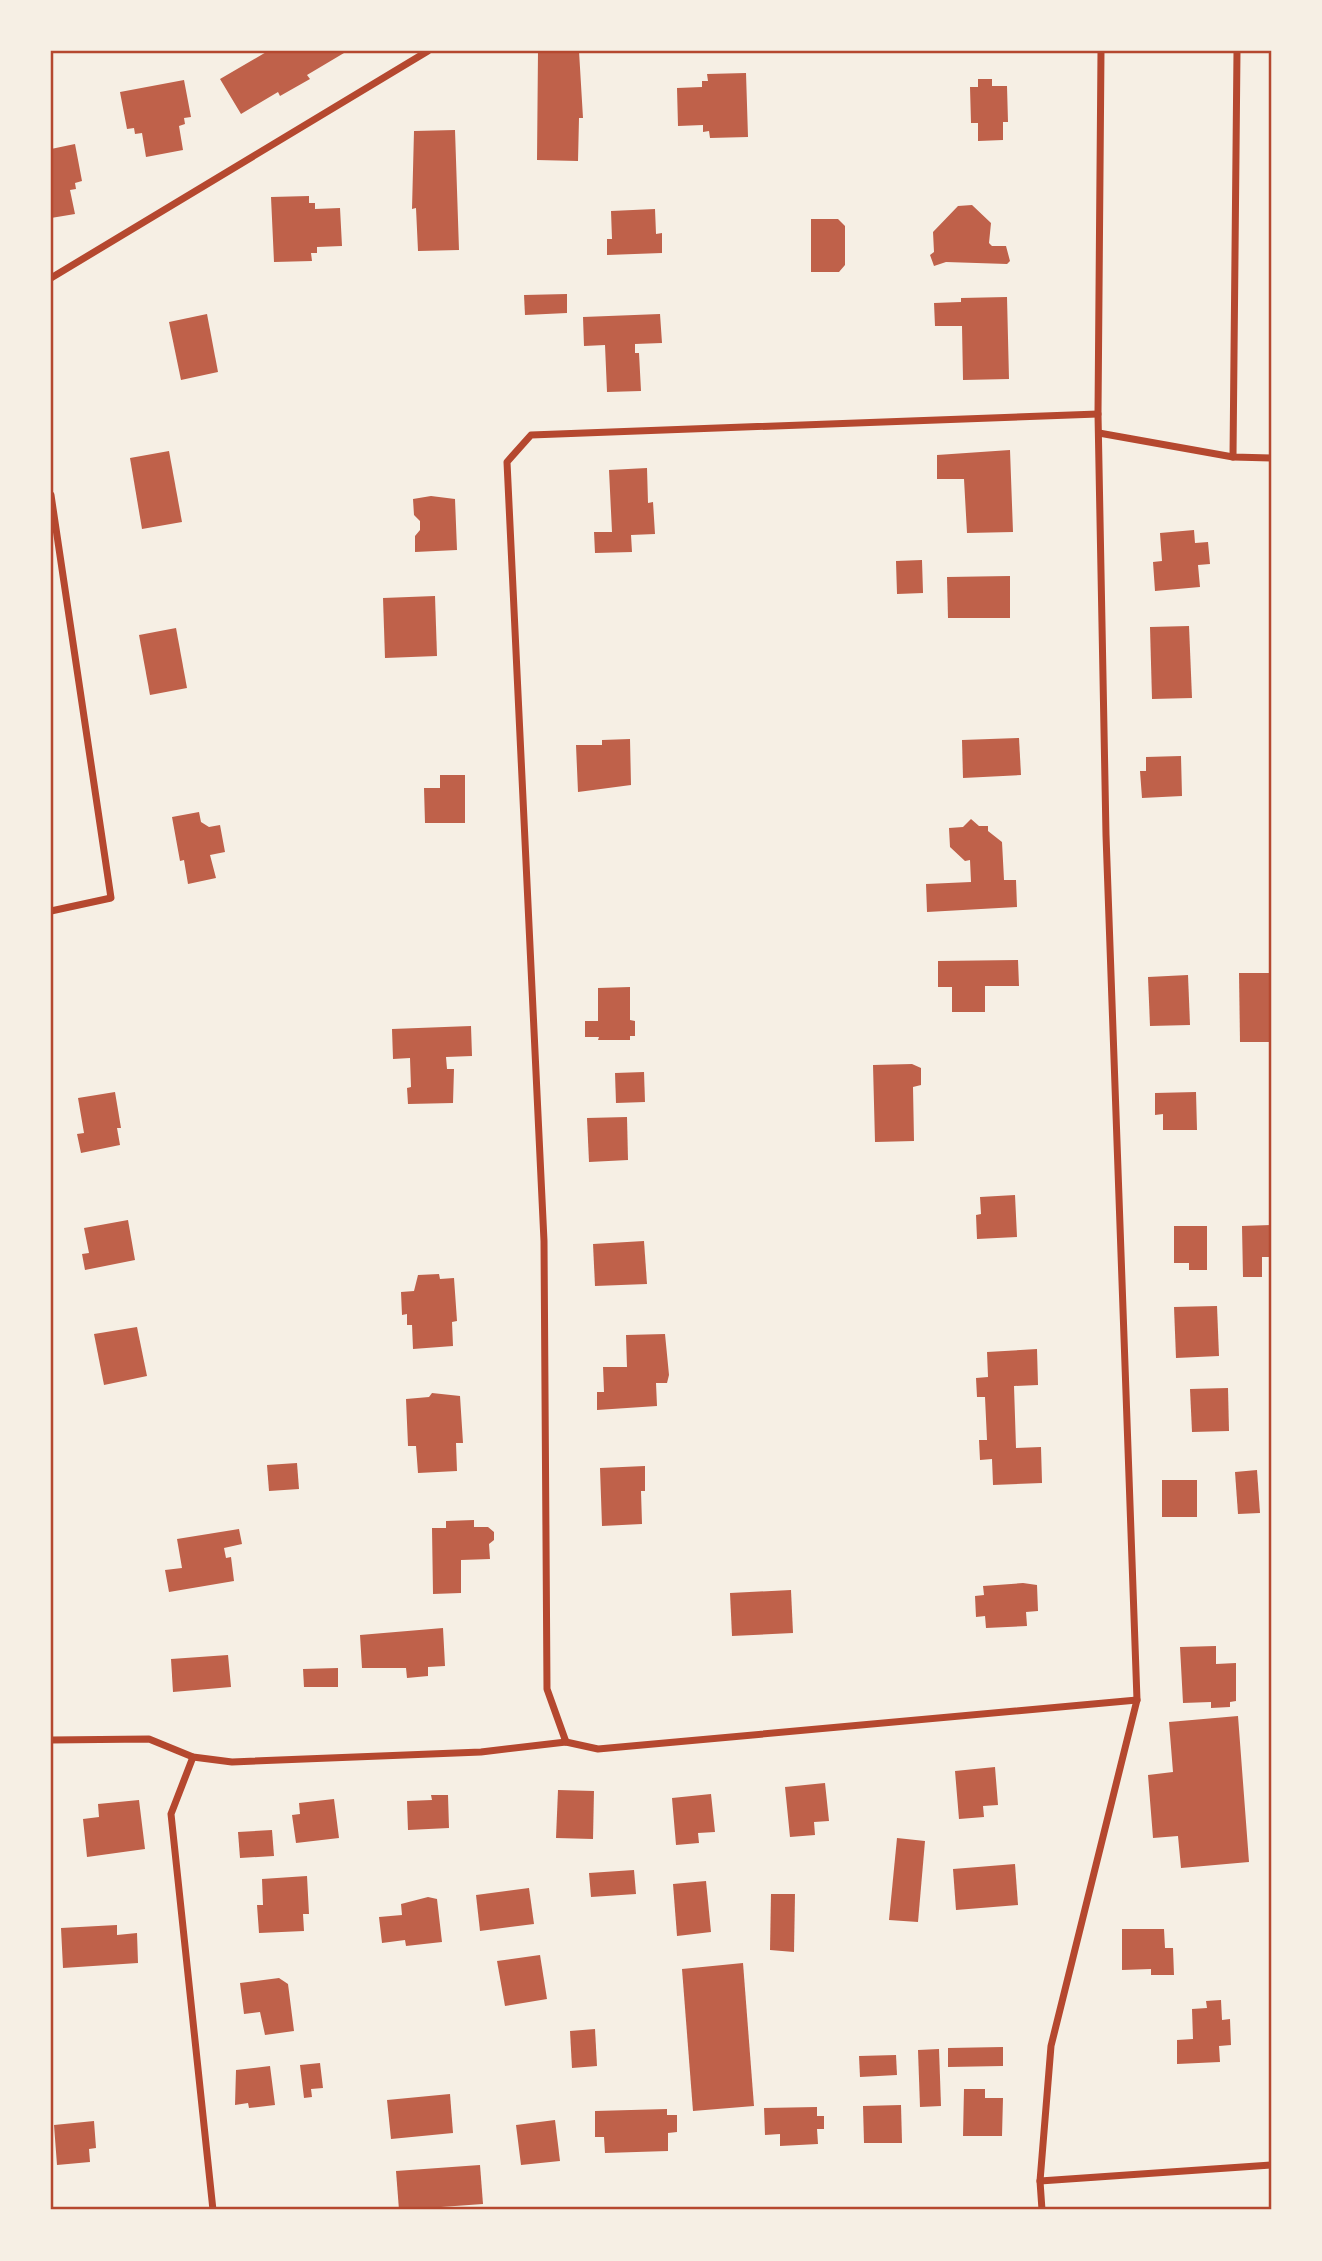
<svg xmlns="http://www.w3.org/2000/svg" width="1322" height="2261" font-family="'Asap Condensed',sans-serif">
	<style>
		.building { fill: #bf614a }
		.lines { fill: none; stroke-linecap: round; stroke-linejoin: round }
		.minor { stroke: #b5482f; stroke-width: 7 }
		.neatline { fill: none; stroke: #b5482f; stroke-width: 2.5 }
	</style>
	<rect width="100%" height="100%" fill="#f6efe4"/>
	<g class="building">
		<polygon points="268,51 343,51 344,53 307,75 310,79 280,96 278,92 241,114 220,79"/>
		<polygon points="538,51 579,51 583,118 579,118 578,161 537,160"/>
		<polygon points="746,73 748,137 710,138 709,131 703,132 703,125 678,126 677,88 702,87 702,81 708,81 707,74"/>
		<polygon points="978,79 992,79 992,86 1007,86 1008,122 1003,122 1003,140 978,141 978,123 971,123 970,87 978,87"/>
		<polygon points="184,80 191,117 184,118 185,124 179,126 183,150 146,157 142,133 135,134 134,128 127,129 120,92"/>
		<polygon points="455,130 459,250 418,251 416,208 412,209 414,131"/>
		<polygon points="75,144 82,181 75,183 76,189 70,190 75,214 51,218 51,149"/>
		<polygon points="309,196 309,203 315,203 315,209 340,208 342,246 317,247 317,253 311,253 312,261 274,262 271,197"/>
		<polygon points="972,205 991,223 989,243 992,246 1006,246 1010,261 1007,264 946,262 934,266 930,255 934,252 933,232 958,206"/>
		<polygon points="655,209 656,234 662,233 662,253 607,255 607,239 612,239 611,211"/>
		<polygon points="811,219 838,219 845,226 845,265 839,272 811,272"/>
		<polygon points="567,294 567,313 525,315 524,295"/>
		<polygon points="1007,297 1009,379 963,380 962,326 935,326 934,303 961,302 961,298"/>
		<polygon points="207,314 218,372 181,380 169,322"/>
		<polygon points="660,314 662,343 635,344 635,353 639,353 641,391 607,392 605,345 584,346 583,317"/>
		<polygon points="1010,450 1013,532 967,533 964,479 937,479 937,455"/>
		<polygon points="169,451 182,522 142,529 130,458"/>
		<polygon points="647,468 648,503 653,502 655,534 631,535 632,552 595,553 594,532 612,532 609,470"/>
		<polygon points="431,496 455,499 457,550 415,552 415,536 420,530 420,521 414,515 413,499"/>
		<polygon points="1194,530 1195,543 1208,542 1210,564 1198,565 1200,587 1155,591 1153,562 1162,561 1160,533"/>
		<polygon points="922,560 923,593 897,594 896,561"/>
		<polygon points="1010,576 1010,618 948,618 947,577"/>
		<polygon points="435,596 437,656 385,658 383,598"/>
		<polygon points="1189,626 1192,698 1152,699 1150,627"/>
		<polygon points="176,628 187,688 150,695 139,635"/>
		<polygon points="1019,738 1021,775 963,778 962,740"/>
		<polygon points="630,739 631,785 578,792 576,745 602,745 602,740"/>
		<polygon points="1181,756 1182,796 1142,798 1140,771 1146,771 1146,757"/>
		<polygon points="440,775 465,775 465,823 425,823 424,788 440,788"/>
		<polygon points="199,812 201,822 209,827 220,825 225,852 210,855 216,878 188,884 184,860 180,861 172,817"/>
		<polygon points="971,819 979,826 988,826 988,831 1002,842 1004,880 1016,880 1017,907 927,912 926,884 971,882 970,860 965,861 950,847 949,828 963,827"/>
		<polygon points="1018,960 1019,986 985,986 985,1012 952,1012 952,987 938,987 938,961"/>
		<polygon points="1239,973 1271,973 1271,1042 1240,1042"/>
		<polygon points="1188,975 1190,1025 1150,1026 1148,977"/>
		<polygon points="630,987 630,1020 635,1021 635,1036 630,1036 630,1040 598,1040 599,1037 585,1037 585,1021 598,1021 598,988"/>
		<polygon points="471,1026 472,1056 446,1057 447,1069 454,1069 453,1103 408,1104 407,1088 411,1087 410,1058 393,1059 392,1029"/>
		<polygon points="912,1064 921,1068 921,1085 913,1087 914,1141 875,1142 873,1065"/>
		<polygon points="644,1072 645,1102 616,1103 615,1073"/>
		<polygon points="115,1092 121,1128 117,1128 120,1145 81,1153 77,1134 84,1133 78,1098"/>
		<polygon points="1196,1092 1197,1130 1163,1130 1163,1114 1155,1115 1155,1093"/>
		<polygon points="627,1117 628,1160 589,1162 587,1118"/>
		<polygon points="1015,1195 1017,1237 977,1239 976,1215 981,1214 980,1197"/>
		<polygon points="128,1220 135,1260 85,1270 82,1254 89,1253 84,1228"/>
		<polygon points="1271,1225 1271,1257 1262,1257 1262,1277 1243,1277 1242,1226"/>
		<polygon points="1174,1226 1207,1226 1207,1270 1189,1270 1189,1263 1174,1263"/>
		<polygon points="644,1241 647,1284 595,1286 593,1244"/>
		<polygon points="439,1274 440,1279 454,1278 457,1321 452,1322 453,1346 413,1349 412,1325 407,1325 407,1314 402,1315 401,1292 414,1291 418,1275"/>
		<polygon points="1217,1306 1219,1356 1176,1358 1174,1307"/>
		<polygon points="137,1327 147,1376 104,1385 94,1334"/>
		<polygon points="665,1334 669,1375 667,1383 656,1383 657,1406 597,1410 597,1392 604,1392 603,1367 627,1367 626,1335"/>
		<polygon points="1037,1349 1038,1385 1014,1386 1016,1448 1041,1447 1042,1483 993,1485 992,1459 980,1460 979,1440 987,1440 985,1397 977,1397 976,1378 988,1377 987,1352"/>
		<polygon points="1228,1388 1229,1431 1192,1432 1190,1389"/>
		<polygon points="432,1393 460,1396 463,1443 456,1443 457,1471 418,1473 416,1446 408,1446 406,1399 429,1397"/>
		<polygon points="297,1463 299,1489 269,1491 267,1465"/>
		<polygon points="645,1466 645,1491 641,1491 642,1524 602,1526 600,1468"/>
		<polygon points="1257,1470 1260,1513 1238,1514 1235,1472"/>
		<rect x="1162" y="1480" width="35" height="37"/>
		<polygon points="474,1520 474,1527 488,1527 494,1532 494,1540 489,1544 490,1559 461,1560 461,1593 433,1594 432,1528 446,1528 446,1521"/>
		<polygon points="239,1529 242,1544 224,1548 226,1558 231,1557 234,1581 169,1592 165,1570 182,1568 177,1539"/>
		<polygon points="1023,1583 1037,1585 1038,1611 1026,1612 1027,1626 986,1628 985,1616 976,1617 975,1596 984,1595 983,1586"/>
		<polygon points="791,1590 793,1633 732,1636 730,1593"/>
		<polygon points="443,1628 445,1666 428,1667 428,1676 407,1678 406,1668 362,1668 360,1635"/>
		<polygon points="1216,1646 1216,1664 1236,1663 1236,1701 1230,1702 1230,1707 1211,1708 1211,1702 1183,1703 1180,1647"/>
		<polygon points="228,1655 231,1687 173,1692 171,1659"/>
		<polygon points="338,1668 338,1687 304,1687 303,1669"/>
		<polygon points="1238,1716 1249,1862 1181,1868 1178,1836 1153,1838 1148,1775 1173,1772 1169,1722"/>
		<polygon points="995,1767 998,1805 983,1806 984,1817 959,1819 955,1771"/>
		<polygon points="825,1783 829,1821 814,1822 815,1835 790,1837 785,1787"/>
		<polygon points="558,1790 594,1791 593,1839 556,1838"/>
		<polygon points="711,1794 715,1832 698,1833 699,1843 676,1845 672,1798"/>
		<polygon points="431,1795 448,1795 449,1828 408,1830 407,1801 432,1800"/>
		<polygon points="334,1799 339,1838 296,1843 292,1815 300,1814 299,1803"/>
		<polygon points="139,1800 145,1849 87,1857 83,1819 99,1817 98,1804"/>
		<polygon points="272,1830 274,1856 240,1858 238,1832"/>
		<polygon points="897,1838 925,1841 918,1922 889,1920"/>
		<polygon points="1015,1864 1018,1905 956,1910 953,1869"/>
		<polygon points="634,1870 636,1894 591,1897 589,1873"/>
		<polygon points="307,1876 309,1914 303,1914 304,1931 259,1933 257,1905 263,1905 262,1879"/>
		<polygon points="706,1881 711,1932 677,1936 673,1884"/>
		<polygon points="529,1888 534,1924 480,1931 476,1895"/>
		<polygon points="771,1894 795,1894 794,1952 770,1950"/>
		<polygon points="428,1897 437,1899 442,1942 406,1946 405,1940 382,1943 379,1917 402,1915 401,1904"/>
		<polygon points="117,1925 117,1935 137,1933 138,1963 63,1968 61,1928"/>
		<polygon points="1122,1929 1164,1929 1165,1948 1173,1948 1174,1975 1151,1975 1151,1969 1122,1970"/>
		<polygon points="540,1955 547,1999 505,2006 497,1961"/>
		<polygon points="743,1963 754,2106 693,2111 682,1969"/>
		<polygon points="279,1978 288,1984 294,2031 265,2035 260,2012 244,2014 240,1983"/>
		<polygon points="1221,2000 1222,2020 1230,2019 1231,2045 1219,2046 1220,2062 1177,2064 1177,2040 1193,2039 1192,2009 1207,2008 1206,2001"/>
		<polygon points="595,2029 597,2066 572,2068 570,2031"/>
		<polygon points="1003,2047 1003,2066 948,2067 948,2048"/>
		<polygon points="939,2049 941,2106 920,2107 918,2050"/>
		<polygon points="896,2055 897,2075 860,2077 859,2056"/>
		<polygon points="320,2063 323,2088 311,2089 312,2097 304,2098 300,2065"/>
		<polygon points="270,2066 275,2105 249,2108 248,2103 235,2105 236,2070"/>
		<polygon points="964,2089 985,2089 985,2098 1003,2098 1002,2136 963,2136"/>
		<polygon points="450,2094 453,2133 391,2139 387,2100"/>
		<polygon points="901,2105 902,2143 864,2143 863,2106"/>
		<polygon points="817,2107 817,2116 824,2116 824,2129 817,2129 818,2144 780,2146 780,2134 765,2135 764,2108"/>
		<polygon points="667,2109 667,2115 677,2115 677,2132 668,2133 668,2151 605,2153 604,2137 595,2137 595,2111"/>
		<polygon points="555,2120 560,2161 521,2165 516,2125"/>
		<polygon points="94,2121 96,2148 89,2149 90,2162 57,2165 54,2125"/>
		<polygon points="480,2165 483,2204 399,2210 396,2171"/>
	</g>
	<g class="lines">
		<g class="minor">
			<polyline points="51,278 428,51"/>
			<polyline points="1099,433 1233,457 1271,458"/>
			<polyline points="1233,457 1237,51"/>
			<polyline points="51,495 111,898 51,911"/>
			<polyline points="51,1740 149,1739 193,1757 232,1762 481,1752 566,1742 598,1749 1137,1700"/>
			<polyline points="566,1742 547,1689 544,1241 507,462 531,435 1098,414"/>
			<polyline points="193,1757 171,1814 213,2210"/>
			<polyline points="1040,2181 1271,2165"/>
			<polyline points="1042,2210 1040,2181 1051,2046 1137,1700 1106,835 1098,414 1101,51"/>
		</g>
	</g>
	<rect width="1322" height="2261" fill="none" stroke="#f6efe4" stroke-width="105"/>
	<rect x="52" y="52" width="1218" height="2156" class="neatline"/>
</svg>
